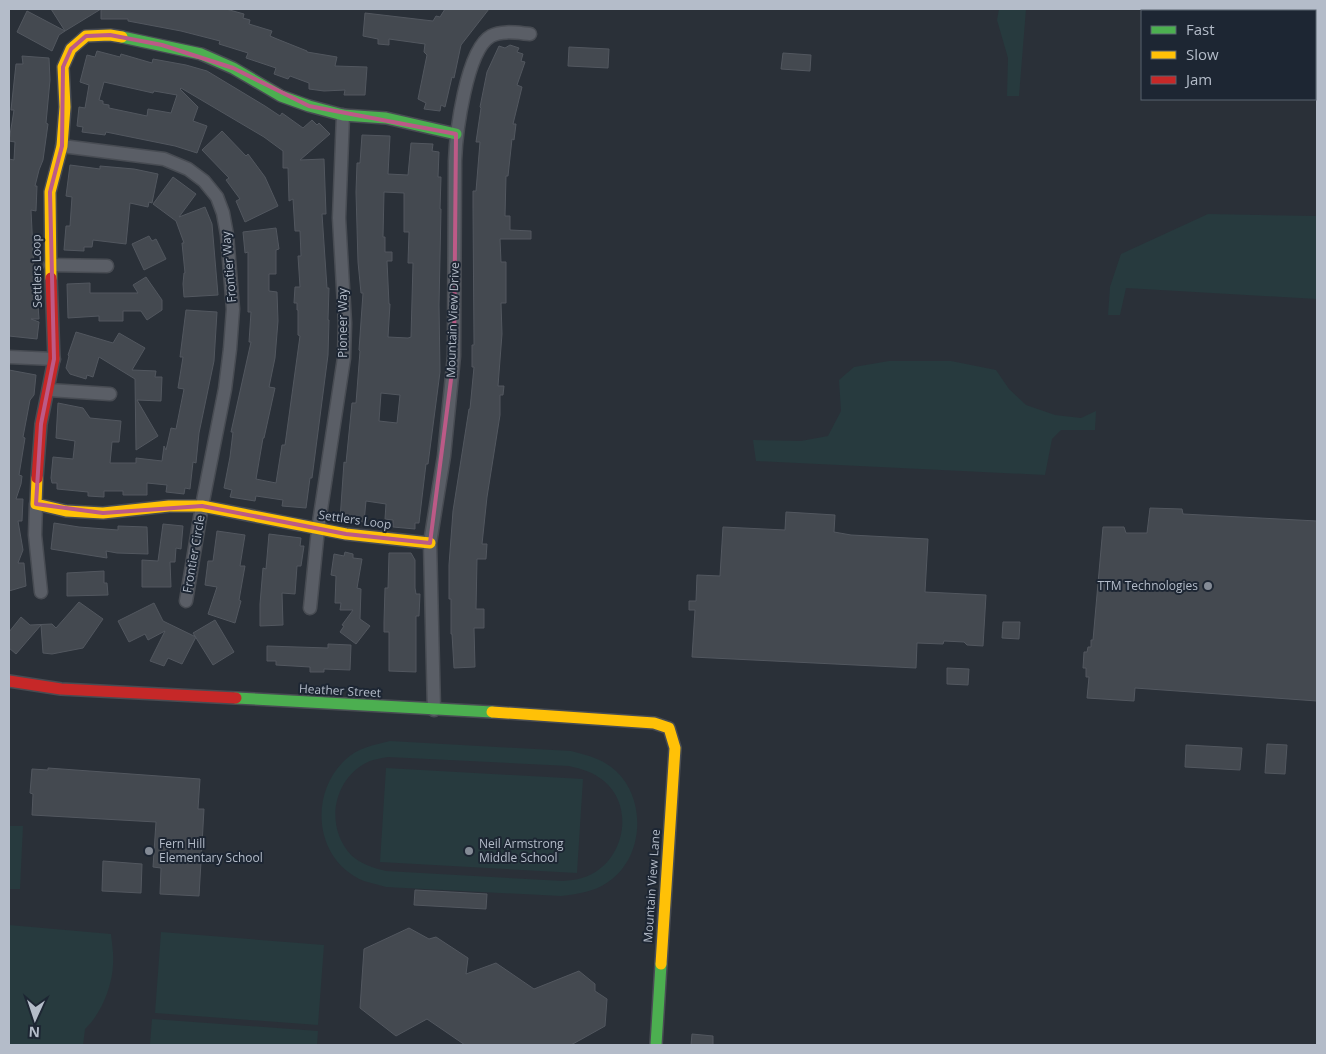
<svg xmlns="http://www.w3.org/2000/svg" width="1326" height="1054" font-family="'Open Sans',sans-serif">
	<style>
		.green { fill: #273a3e; fill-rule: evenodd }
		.building { fill: #444950; stroke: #52575f; fill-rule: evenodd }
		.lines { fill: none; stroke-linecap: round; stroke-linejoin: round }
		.street-casing { stroke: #484c53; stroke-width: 15 }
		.fast-casing { stroke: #484c53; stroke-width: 14 }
		.slow-casing { stroke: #484c53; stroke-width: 14 }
		.jam-casing { stroke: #484c53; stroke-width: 14 }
		.street { stroke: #5a5e66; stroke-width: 12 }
		.fast { stroke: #4caf50; stroke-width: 11 }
		.slow { stroke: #ffc107; stroke-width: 11 }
		.jam { stroke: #c62828; stroke-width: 11 }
		.marked { fill: none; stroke: #bc5a87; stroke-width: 4; stroke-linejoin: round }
		.poi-dot { fill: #848b96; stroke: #1d2633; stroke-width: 2 }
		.labels { text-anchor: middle; stroke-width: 4; stroke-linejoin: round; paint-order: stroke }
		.street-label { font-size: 12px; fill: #b4bcc9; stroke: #1d2633 }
		.poi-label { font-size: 12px; fill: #b4bcc9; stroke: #1d2633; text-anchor: start }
	</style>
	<rect width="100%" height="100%" fill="#2a3038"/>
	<g class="green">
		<polygon points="999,9 1026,9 1019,96 1007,96 1008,58 997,20"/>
		<polygon points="1208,214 1317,216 1317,299 1126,288 1120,315 1108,315 1110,287 1121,254"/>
		<polygon points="889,361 951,361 996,370 1009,389 1026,405 1055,415 1081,418 1096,411 1095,430 1061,430 1052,439 1045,475 756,461 753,440 801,441 828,436 841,411 839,380 854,367"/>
		<path d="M390 741 571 751C587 755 603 759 616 771 647 800 644 858 608 882 594 892 577 894 561 896L386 887C379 885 371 883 364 881 315 861 308 795 345 760 357 748 374 745 390 741ZM388 757 569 766C582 769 593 772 604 781 637 809 623 866 582 878 576 880 569 880 563 881L386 871C373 868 361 864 351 855 324 826 333 777 370 761 375 759 382 758 388 757Z"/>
		<polygon points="386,768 583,779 577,873 380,862"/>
		<polygon points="9,826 23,826 20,889 9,889"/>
		<path d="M9 925 111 934C112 944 114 955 113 965 112 987 101 1014 85 1029L83 1045H9Z"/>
		<polygon points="161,932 324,945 318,1025 155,1013"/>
		<polygon points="152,1019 318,1031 317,1045 150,1045"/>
	</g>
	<g class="building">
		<polygon points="51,9 101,9 65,31"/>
		<polygon points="101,9 226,9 244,14 243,18 250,20 249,24 272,31 270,36 277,39 307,51 307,52 337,57 335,66 367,67 365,95 344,95 345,90 324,91 309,89 309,83 290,76 288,79 274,74 276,68 246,58 248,53 219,44 220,41 181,31 128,21 128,19 101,19"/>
		<polygon points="445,9 489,9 461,45 454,78 452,77 445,107 441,105 440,111 424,109 426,103 418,99 427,55 424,52 425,44 389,39 389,45 378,44 378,39 363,36 365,13 433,21 436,16 440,17"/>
		<polygon points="27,11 65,31 59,35 52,51 17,32"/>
		<polygon points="510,45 519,48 517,52 523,54 521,61 525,62 517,85 522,87 513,124 516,124 514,140 512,139 508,176 506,176 505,216 510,216 510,230 531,231 531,239 500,239 501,262 506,262 506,303 501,303 502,334 498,386 504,386 503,395 500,395 500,415 487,497 482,544 487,544 486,559 477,559 476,609 484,609 484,628 474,628 475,667 454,668 452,634 451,634 451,599 449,599 449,565 453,511 469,409 470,409 474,367 472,367 472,345 474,345 473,207 473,191 476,191 480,142 476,142 481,108 480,107 487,72 499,46 505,48"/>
		<polygon points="569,47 609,49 608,68 568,66"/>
		<path d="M97 51 120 57 121 54 152 63 153 59 186 65 207 71 265 106 280 116 282 113 303 128 312 120 317 125 319 123 330 134 300 160 324 159 326 214H322L327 288H329L328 320H329L328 355 312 478H310L306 508 282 506 283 500 256 496 255 501 230 497 232 490 224 488 230 457 233 432H231L251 342H249L251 312H248V252L245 253 243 232 276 228 279 249 276 250V274H269V291L277 292 278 321 275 358 269 387 275 388 264 438H263L256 479 276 483 282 445H285L300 336 298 335V310H297V303H294L295 287H300L298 256H301L300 231H295L293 199 289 201 288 168H283V151L264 137 181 88 180 89 198 107 193 121 207 126 197 153 175 146 106 132 105 135 82 132 83 127 77 126 79 107 85 108 89 85 80 82 87 55 95 57ZM104 82 153 93 154 91 177 95 171 113 148 109 147 116 109 108V105L103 104V101L99 100Z"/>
		<polygon points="783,53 811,55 810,71 781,69"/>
		<polygon points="22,56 49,58 50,80 46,123 48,124 43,160 39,170 35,186 37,186 36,211 31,210 35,291 37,291 39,319 31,319 39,322 37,339 9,336 9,159 14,160 15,142 9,141 14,110 11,110 16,64 23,64"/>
		<polygon points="222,131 246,156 248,154 265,177 278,206 245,222 236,201 240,199 226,180 229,178 202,150"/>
		<path d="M362 135 390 136 388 174 408 175 411 143 433 144 432 151 439 152 438 177H441L440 209H441L439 305 440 372 428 464H426L419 523H415V529L393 527V520L385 519 386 504 366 501 364 522 340 520 344 462 346 463 352 403H356L360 351 359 350 363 293H361L358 262 356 192 357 163H360ZM384 192 404 193V232H409L408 263H413L411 337 408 338 388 337 390 304H389L387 261H392V252H385V237H383ZM381 393 400 395 397 423 379 421Z"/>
		<polygon points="70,165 100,169 100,166 134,169 158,174 152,203 149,202 148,207 130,203 126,244 93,240 92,247 84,247 84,251 64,250 66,226 70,226 72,197 66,196"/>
		<polygon points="173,177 196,194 179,217 205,207 212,224 218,295 184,297 183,284 184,273 185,273 182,243 184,243 176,221 153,204"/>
		<polygon points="149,236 152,241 156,239 166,259 144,270 132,244"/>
		<polygon points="146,277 162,300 162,310 147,320 141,311 123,311 123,321 99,321 99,316 68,318 67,284 90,283 90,293 138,293 133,285"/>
		<polygon points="186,310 217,312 214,361 199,433 196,463 193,462 190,489 185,488 184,494 166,492 167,485 147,483 147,495 123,495 123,491 104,491 104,497 88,496 88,492 57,489 57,483 52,483 51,478 53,457 73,459 75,441 56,438 58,403 83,408 90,418 121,421 119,442 112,442 110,463 136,463 136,458 162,461 164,446 166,450 171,428 176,429 184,389 178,388 183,357 180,357"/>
		<polygon points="76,332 113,343 119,333 145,348 132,370 156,371 155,377 162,377 161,401 137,400 158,436 136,450 135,379 99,357 93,377 87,375 86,379 70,374 66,368 69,356 68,355"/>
		<polygon points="9,370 36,375 34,395 30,400 23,437 25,438 19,475 22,476 21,484 16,499 23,499 22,521 18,521 23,550 18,563 24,563 26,586 9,591"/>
		<polygon points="1150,508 1182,509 1183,514 1317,521 1317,701 1135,688 1134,701 1087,698 1089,677 1086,677 1086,668 1083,668 1084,652 1087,652 1088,647 1091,647 1091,640 1093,640 1103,527 1124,527 1126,533 1147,533"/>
		<polygon points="786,512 835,515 834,532 851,535 928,539 925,592 986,595 983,646 967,645 964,642 944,641 943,644 917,643 916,668 692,657 695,610 689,610 689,601 696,601 697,575 720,576 723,527 785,530"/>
		<polygon points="54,523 79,527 118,530 118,526 147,527 148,554 117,553 106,551 107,558 51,549"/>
		<polygon points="163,524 183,526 181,549 176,548 175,562 170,562 171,587 142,587 142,560 158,561"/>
		<polygon points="217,531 245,535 240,566 245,566 239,600 241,601 235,623 208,614 217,587 205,585 208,561 213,561"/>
		<polygon points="269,534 301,538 300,546 304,546 301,566 297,566 295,594 282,593 283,625 260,626 260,604 263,568 266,569"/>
		<polygon points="345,552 353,554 353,558 362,559 357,588 361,589 360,619 370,626 356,644 340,632 344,626 342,625 353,610 340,610 341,603 335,603 336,576 331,575 334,554 344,556"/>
		<polygon points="389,553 411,553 415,560 415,588 416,594 420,594 419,616 416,616 416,672 389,671 389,632 384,632 384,622 385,588 388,588"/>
		<polygon points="104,571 104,583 107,583 108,595 67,596 67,573"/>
		<polygon points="79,602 103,619 83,648 52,654 43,653 41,625 16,654 9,648 9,632 21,617 30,625 52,624 56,628"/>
		<polygon points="154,603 163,621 196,637 182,664 168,658 164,666 150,661 165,631 148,640 145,634 129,642 118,621"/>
		<polygon points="215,620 234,652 213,665 193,633"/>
		<polygon points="1003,622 1020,622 1019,639 1002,638"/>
		<polygon points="328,644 351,645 350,670 324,669 324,672 310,672 310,667 276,665 276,661 267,661 267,646 328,648"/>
		<polygon points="947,668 969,669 968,685 947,684"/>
		<polygon points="1267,744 1287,745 1285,774 1265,773"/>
		<polygon points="1186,745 1242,748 1240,770 1185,767"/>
		<polygon points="48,768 200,779 198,809 204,809 199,896 160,894 161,868 153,867 156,822 32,815 33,794 30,793 32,769 48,770"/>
		<polygon points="103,861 142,864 141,893 102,891"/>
		<polygon points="415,890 487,894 486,909 414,905"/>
		<polygon points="409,928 429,939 436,937 468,958 466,974 496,963 534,989 579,971 595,984 595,991 607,999 605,1026 571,1045 465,1045 427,1019 396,1036 360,1008 364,949"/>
		<polygon points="692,1034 713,1036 713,1045 691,1045"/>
	</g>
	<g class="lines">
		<defs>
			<g id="street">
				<polyline points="62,146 164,159 188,169 204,181 217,197 223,213 227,235 233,309 230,349 225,389 202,506 186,601"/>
				<polyline points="50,265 107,266"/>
				<polyline points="9,357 54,359"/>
				<polyline points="49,390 110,394"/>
				<polyline points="36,504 35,535 41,592"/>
				<polyline points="310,608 318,529 344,358 345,323 339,218 343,115"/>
				<path d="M434 710 430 543 444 456 454 356 455 161C456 134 466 50 491 36 502 30 518 33 530 34"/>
			</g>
			<g id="fast">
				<polyline points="122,37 201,54 233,68 281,96 309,106 343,115 386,118 456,134"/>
				<polyline points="236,698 492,712"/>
				<polyline points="656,1045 661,964"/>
			</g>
			<g id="slow">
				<polyline points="51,278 50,192 62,146 65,107 63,67 71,49 86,36 110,35 122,37"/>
				<polyline points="37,478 36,504 66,511 103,513 169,506 202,506 346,534 430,543"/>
				<polyline points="492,712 654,723 669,728 675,748 661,964"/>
			</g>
			<g id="jam">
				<polyline points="37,478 41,424 54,359 51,278"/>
				<polyline points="9,681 61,689 236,698"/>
			</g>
		</defs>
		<use href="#street" class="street-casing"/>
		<use href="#fast" class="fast-casing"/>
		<use href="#slow" class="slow-casing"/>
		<use href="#jam" class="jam-casing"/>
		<use href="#street" class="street"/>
		<use href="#fast" class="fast"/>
		<use href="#slow" class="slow"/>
		<use href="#jam" class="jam"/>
	</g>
	<path class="marked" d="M110 35 162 45 233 68 309 106 456 134 454 356 430 543 346 534 202 506 103 513 36 504 41 424 54 359 50 192 62 146 63 67 71 49 86 36Z"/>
	<g class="poi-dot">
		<circle cx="1208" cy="586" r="5"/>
		<circle cx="149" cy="851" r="5"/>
		<circle cx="469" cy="851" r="5"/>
	</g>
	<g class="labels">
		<g class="street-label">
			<text transform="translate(229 267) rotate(-95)" y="4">Frontier Way</text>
			<text transform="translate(37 271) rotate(-91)" y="4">Settlers Loop</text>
			<text transform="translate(453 320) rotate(-88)" y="4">Mountain View Drive</text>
			<text transform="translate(343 323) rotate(-90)" y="4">Pioneer Way</text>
			<text transform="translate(355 520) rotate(8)" y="4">Settlers Loop</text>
			<text transform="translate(194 554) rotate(-80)" y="4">Frontier Circle</text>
			<text transform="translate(340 691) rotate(3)" y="4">Heather Street</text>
			<text transform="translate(652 886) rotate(-86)" y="4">Mountain View Lane</text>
		</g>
		<g class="poi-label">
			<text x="1198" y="590" text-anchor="end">TTM Technologies</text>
			<text x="159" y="848">Fern Hill<tspan x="159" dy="14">Elementary School</tspan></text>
			<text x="479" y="848">Neil Armstrong<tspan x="479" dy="14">Middle School</tspan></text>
		</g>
	</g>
	<rect width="1326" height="1054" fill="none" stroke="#b4bcc9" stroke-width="20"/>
	<rect x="1141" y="10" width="175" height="90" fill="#1d2633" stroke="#59626f"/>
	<rect x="1151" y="26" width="25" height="8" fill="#4caf50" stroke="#59626f"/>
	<text x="1186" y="35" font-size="15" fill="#b4bcc9">Fast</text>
	<rect x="1151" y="51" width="25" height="8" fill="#ffc107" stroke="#59626f"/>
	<text x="1186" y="60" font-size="15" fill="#b4bcc9">Slow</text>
	<rect x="1151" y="76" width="25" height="8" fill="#c62828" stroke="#59626f"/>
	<text x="1186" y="85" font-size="15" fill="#b4bcc9">Jam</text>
	<g transform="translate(35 1019) rotate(183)" stroke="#1d2633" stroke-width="4" paint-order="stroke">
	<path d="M0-4L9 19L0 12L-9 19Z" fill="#b4bcc9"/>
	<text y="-8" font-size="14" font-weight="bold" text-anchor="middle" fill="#b4bcc9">N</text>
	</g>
</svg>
